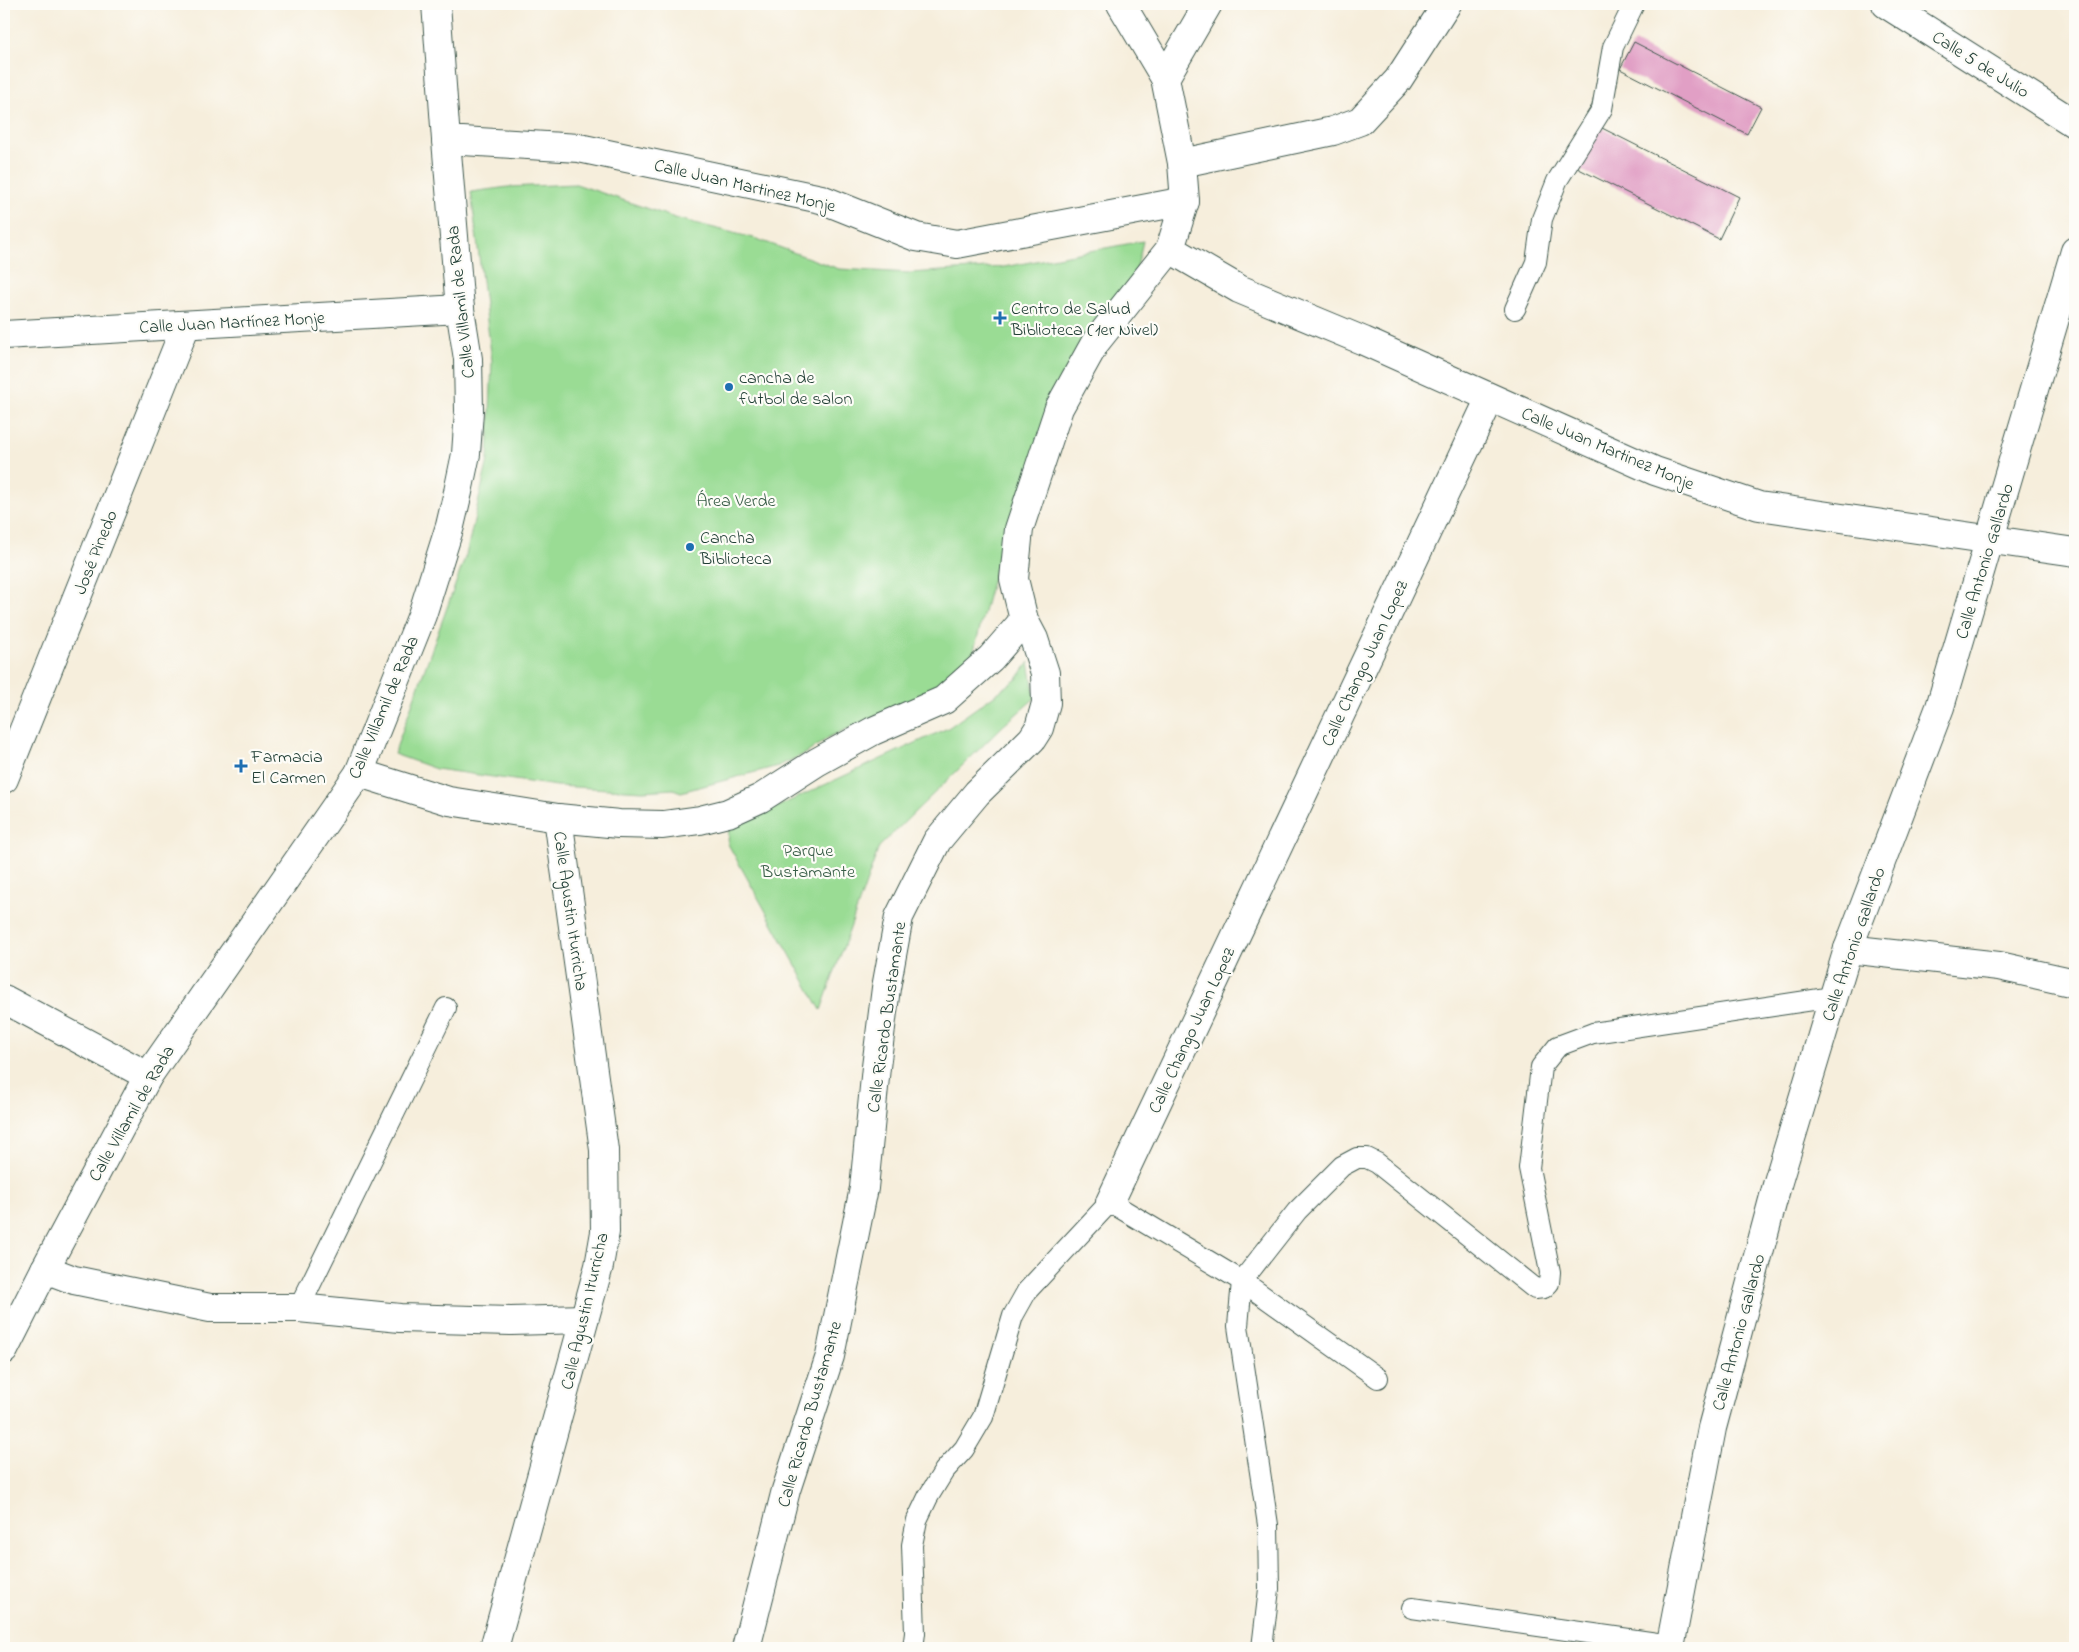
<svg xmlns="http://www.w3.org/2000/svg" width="2079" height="1652" font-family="'Indie Flower',sans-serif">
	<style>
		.green { fill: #9adc94; stroke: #5c8c64 }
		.building { fill: #e19fc5 }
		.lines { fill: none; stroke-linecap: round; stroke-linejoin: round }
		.service-casing { stroke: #3f584d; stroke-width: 22 }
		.minor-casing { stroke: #3f584d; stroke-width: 30 }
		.tertiary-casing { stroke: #3f584d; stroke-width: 30 }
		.service { stroke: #fff; stroke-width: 20 }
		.minor { stroke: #fff; stroke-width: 28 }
		.tertiary { stroke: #fff; stroke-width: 28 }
		.poi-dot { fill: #1f6fb2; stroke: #fdfcf7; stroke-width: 2 }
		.labels { text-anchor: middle; stroke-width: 4.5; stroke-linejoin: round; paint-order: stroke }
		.street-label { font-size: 18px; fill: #1f3d34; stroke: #fdfcf7 }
		.poi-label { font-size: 18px; fill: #1f3d34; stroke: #fdfcf7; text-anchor: start }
		.park-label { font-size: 18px; fill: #385d47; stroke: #fdfcf7 }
	</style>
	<rect width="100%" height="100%" fill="#fdfcf7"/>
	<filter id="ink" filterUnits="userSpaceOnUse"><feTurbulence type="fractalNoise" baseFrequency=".02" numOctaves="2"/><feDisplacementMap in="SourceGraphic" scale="10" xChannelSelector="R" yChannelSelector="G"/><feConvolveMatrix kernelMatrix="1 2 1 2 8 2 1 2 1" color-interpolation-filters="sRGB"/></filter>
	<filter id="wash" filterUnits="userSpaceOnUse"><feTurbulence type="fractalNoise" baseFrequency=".0096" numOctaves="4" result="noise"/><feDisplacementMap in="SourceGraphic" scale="20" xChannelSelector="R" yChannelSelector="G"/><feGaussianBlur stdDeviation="1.12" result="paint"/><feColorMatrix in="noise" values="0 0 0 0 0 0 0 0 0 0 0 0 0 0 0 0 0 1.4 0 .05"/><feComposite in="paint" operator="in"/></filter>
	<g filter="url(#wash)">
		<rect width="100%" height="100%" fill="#f6eedc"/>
		<g class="green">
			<polygon points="576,184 675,218 757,239 839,269 910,273 1004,267 1143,241 1133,285 1003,539 972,658 951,688 880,714 829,737 807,753 778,766 681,792 673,789 643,791 557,786 436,769 394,754 466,555 488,460 492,361 471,192 508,187"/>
			<polygon points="1029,662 1035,698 1004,725 879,847 821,1010 728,844 729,829 948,728 1017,679"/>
		</g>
		<g id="blocks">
			<g class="building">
				<polygon points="1634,42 1761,107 1747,134 1620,69"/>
				<polygon points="1598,126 1739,197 1719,239 1577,168"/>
			</g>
		</g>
	</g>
	<g filter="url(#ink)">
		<use href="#blocks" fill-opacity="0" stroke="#3f584d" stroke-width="1"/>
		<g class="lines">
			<defs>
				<g id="service">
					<polyline points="1515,309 1536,262 1542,219 1557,181 1602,109 1613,47 1634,4"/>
					<polyline points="299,1308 446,1008"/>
					<polyline points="1412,1608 1671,1645"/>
					<polyline points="913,1648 915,1633 912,1545 917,1520 928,1497 944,1471 964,1449 983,1417 1013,1316 1027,1291 1110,1202 1242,1281 1378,1378"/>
					<polyline points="1262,1648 1269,1589 1268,1525 1238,1326 1242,1281 1297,1211 1342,1166 1357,1158 1367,1158 1377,1163 1535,1289 1544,1288 1549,1283 1550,1272 1529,1168 1541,1067 1558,1046 1593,1033 1833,997"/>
				</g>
				<g id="minor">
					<polyline points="1121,4 1165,78 1182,163 1185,201"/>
					<polyline points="1886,4 2075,124"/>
					<polyline points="1165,78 1208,4"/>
					<polyline points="1182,163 1333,131 1360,121 1398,80 1447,4"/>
					<polyline points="4,335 460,309"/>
					<polyline points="359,773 449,801 558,818 619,824 663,825 700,820 728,813 761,798 817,762 873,731 944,700 991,658 1024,620"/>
					<polyline points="4,779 186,325"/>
					<polyline points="1848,949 1999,966 2075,983"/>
					<polyline points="4,999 148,1076"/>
					<polyline points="1110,1202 1490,398"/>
					<polyline points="45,1269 74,1280 210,1308 299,1308 400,1318 511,1321 584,1319"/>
					<polyline points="4,1350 45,1269 148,1076 359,773 422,615 450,526 458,492 466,454 469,411 468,359 460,309 446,140"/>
					<polyline points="494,1648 599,1266 605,1232 604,1150 558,818"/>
					<polyline points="746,1648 786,1490 830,1356 864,1188 876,1067 886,988 899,917 937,841 977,793 1032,739 1039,728 1046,703 1045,673 1034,639 1024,620 1014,579 1019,529 1059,408 1095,343 1170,249"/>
					<polyline points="1670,1648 1712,1428 1777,1185 1848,949 1940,707 2075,251"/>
				</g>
				<polyline id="tertiary" points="436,4 446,140 579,148 821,199 916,237 957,244 1185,201 1170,249 1239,289 1364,341 1655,471 1759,506 2075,552"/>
			</defs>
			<use href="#service" class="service-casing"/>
			<use href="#minor" class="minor-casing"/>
			<use href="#tertiary" class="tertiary-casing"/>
			<use href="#service" class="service"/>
			<use href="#minor" class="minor"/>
			<use href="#tertiary" class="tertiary"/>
		</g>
	</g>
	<g class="poi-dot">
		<path d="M997.5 310.5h5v5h5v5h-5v5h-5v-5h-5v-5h5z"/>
		<circle cx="729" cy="387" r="5"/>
		<circle cx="690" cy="547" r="5"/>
		<path d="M238.5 758.5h5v5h5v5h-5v5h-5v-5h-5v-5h5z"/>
	</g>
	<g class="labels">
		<g class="street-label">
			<text transform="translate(1981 64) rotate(32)" y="6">Calle 5 de Julio</text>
			<text transform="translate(745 185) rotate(13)" y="6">Calle Juan Martinez Monje</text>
			<text transform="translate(460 302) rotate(-96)" y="6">Calle Villamil de Rada</text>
			<text transform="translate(232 322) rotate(-3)" y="6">Calle Juan Martínez Monje</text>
			<text transform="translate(1608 448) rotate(23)" y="6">Calle Juan Martinez Monje</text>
			<text transform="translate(95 552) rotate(-68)" y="6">José Pinedo</text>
			<text transform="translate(1984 561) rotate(-73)" y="6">Calle Antonio Gallardo</text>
			<text transform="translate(1364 663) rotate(-65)" y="6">Calle Chango Juan Lopez</text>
			<text transform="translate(383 707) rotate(-67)" y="6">Calle Villamil de Rada</text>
			<text transform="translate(571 911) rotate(82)" y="6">Calle Agustin Iturricha</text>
			<text transform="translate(1853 944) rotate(-71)" y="6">Calle Antonio Gallardo</text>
			<text transform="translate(886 1017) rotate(-82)" y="6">Calle Ricardo Bustamante</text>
			<text transform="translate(1191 1030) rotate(-65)" y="6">Calle Chango Juan Lopez</text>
			<text transform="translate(131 1113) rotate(-60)" y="6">Calle Villamil de Rada</text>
			<text transform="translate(584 1311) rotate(-77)" y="6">Calle Agustin Iturricha</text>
			<text transform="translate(1738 1332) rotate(-75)" y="6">Calle Antonio Gallardo</text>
			<text transform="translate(809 1414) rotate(-74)" y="6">Calle Ricardo Bustamante</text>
		</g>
		<g class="poi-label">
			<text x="1011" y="314">Centro de Salud<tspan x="1011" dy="21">Biblioteca (1er Nivel)</tspan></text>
			<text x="739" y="383">cancha de<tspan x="739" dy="21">futbol de salon</tspan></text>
			<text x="700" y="543">Cancha<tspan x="700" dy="21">Biblioteca</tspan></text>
			<text x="251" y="762">Farmacia<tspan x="251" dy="21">El Carmen</tspan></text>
		</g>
		<g class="park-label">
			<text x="736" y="506">Área Verde</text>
			<text x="808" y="856">Parque<tspan x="808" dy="21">Bustamante</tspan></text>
		</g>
	</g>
	<rect width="2079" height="1652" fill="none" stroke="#fdfcf7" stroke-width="20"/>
</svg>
